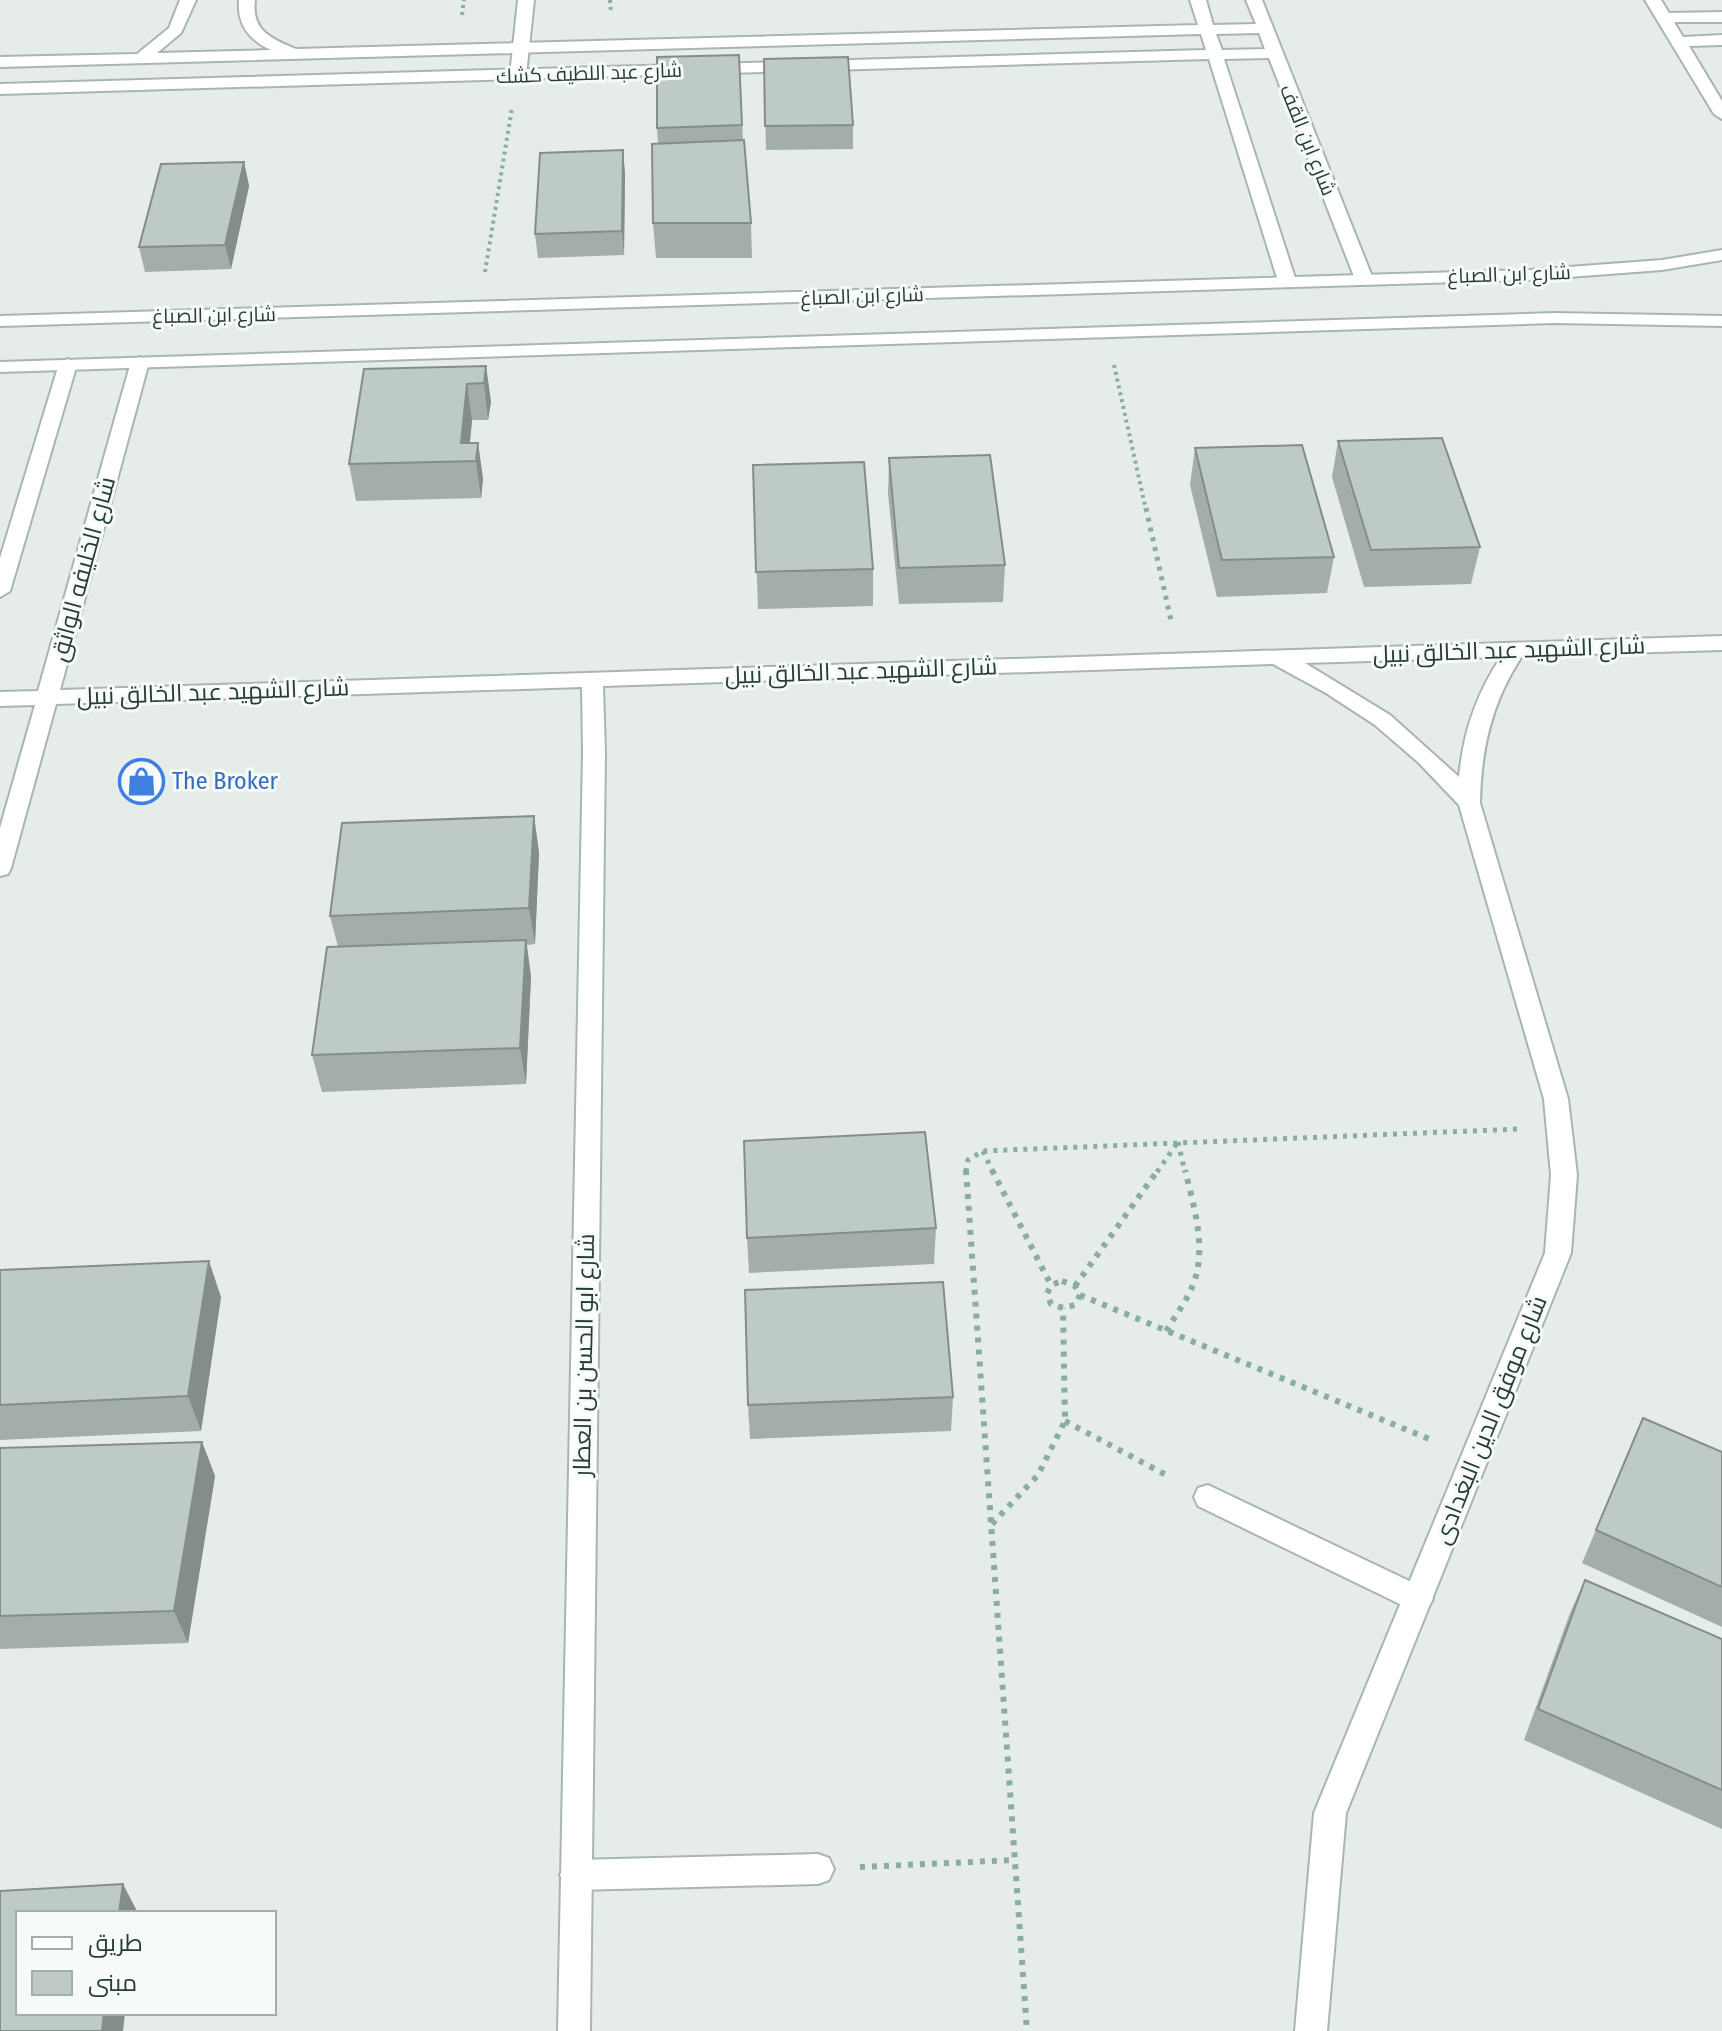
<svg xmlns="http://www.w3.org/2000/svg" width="1722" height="2031" font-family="'Fira Sans Condensed',Cairo,sans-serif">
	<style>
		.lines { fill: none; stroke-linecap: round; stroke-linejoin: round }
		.lane-casing { stroke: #a9b5b0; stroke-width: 4 }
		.street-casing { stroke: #a9b5b0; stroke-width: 4 }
		.secondary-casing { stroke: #a5b7b0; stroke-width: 4 }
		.path-far2 { stroke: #8aada0; stroke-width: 4; stroke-dasharray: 3 4; stroke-linecap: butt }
		.path-far1 { stroke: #8aada0; stroke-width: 5; stroke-dasharray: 4 6; stroke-linecap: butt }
		.path { stroke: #8aada0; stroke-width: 6; stroke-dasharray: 5 7; stroke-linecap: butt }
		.lane { fill: #fff; fill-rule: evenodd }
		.street { fill: #fff; fill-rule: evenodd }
		.secondary { fill: #fff; fill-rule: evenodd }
		.wall { fill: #a3aea9 }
		.shaded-wall { fill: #858d8a }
		.building { fill: #becac5; stroke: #858d8a; stroke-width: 2 }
		.labels { text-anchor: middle; stroke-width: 6; stroke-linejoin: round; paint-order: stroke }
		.far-street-label { font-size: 20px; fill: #263d36; stroke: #f6faf8 }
		.street-label { font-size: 24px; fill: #263d36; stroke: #f6faf8 }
		.shop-label { font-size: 24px; fill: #366cbe; stroke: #f6faf8; text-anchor: start }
	</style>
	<rect width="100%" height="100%" fill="#e6ede9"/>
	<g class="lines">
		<defs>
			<g id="lane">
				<polygon points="518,0 534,0 526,75 518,80 510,75"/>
				<polygon points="1208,1485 1428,1590 1433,1599 1428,1608 1418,1612 1408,1608 1198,1506 1194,1497 1198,1488"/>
				<polygon points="818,1854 829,1858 834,1869 829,1880 818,1884 576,1890 565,1886 560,1875 565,1864 576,1860"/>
			</g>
			<g id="street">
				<path d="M180 0H196L181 33 157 53 271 50C249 40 237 25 239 0H255C251 31 272 39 296 49L1198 25 1190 0H1206L1213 25 1256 24 1246 0H1262L1373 279 1364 284 1355 279 1269 58 1224 59 1296 281 1287 286 1278 281 1209 59 0 94V84L1206 50 1201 34 0 67V57L137 54 169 28ZM1259 33 1265 49 1222 50 1216 34Z"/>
				<polygon points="1645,0 1661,0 1669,13 1722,12 1722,22 1674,22 1683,37 1722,35 1722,45 1689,46 1722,101 1722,119 1714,114"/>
				<path d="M140 357 149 362 60 690 1722 636V650L1522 656C1492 702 1481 748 1480 803L1568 1099 1577 1175 1571 1253 1346 1813 1327 2031H1295L1314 1813 1545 1253 1551 1175 1544 1099 1459 805 1419 763 1375 725 1326 693 1273 664 603 686 605 753 590 2031H558L583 753 582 687 56 704 11 868 8 874 0 876V828L35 705 0 706V692L38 691 131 362ZM1501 657C1476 694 1463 733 1459 777L1390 715 1305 663Z"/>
				<polygon points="68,359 77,364 10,591 0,597 0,558 59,364"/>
			</g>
			<g id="secondary">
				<polygon points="1722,250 1722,260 1662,270 1529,280 0,326 0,316 1529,270 1662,260"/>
				<polygon points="1554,313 1722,316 1722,326 1554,323 0,372 0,362"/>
			</g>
		</defs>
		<use href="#lane" class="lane-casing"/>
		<use href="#street" class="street-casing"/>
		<use href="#secondary" class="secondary-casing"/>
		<g class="path-far2">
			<polyline points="610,0 611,13"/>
			<polyline points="462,15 464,0"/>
			<polyline points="485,272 512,108"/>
			<polyline points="1114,365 1146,510"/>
		</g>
		<g class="path-far1">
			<polyline points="1146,508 1172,625"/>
			<polyline points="1178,1142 1185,1172"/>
			<polyline points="983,1151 993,1172"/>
			<polyline points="966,1172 968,1160 983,1151 1519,1129"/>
			<polyline points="1157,1172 1178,1142"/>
		</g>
		<g class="path">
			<polyline points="966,1170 1027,2031"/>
			<polyline points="992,1170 1051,1285"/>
			<polygon points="1062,1281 1075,1286 1080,1295 1075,1305 1063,1308 1051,1304 1047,1294 1051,1285"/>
			<polyline points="1075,1286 1158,1170"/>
			<polyline points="1080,1295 1434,1441"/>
			<path d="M1166 1331C1176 1315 1188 1299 1194 1282 1207 1246 1193 1204 1185 1170"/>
			<polyline points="1065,1421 1170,1477"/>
			<polyline points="992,1524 1038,1475 1065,1421 1063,1308"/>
			<polyline points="860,1867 1015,1860"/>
		</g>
		<use href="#lane" class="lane"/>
		<use href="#street" class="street"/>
		<use href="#secondary" class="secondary"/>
	</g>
	<g class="wall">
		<polygon points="739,55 743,140 751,223 752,258 656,258 653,223 658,144 657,128"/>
		<polygon points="764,59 853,125 853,149 766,150"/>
		<polygon points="623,150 625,175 624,255 538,258 535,234"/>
		<polygon points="244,162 249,186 231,269 145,272 139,247"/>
		<polygon points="486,366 491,402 488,420 472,420 470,443 478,443 483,479 481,498 356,501 349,464"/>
		<polygon points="1338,441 1480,547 1471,584 1364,587 1332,477"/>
		<polygon points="1195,448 1334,557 1327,593 1217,597 1190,485"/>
		<polygon points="889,458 1005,565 1003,602 899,604 888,494"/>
		<polygon points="753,465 873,569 873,606 758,609"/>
		<polygon points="534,816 539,853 535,944 527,945 531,977 526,1084 322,1092 312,1055 338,947 330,916"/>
		<polygon points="936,1228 934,1264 749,1273 747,1238"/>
		<polygon points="0,1270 221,1297 201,1431 0,1440"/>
		<polygon points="953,1397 951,1431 750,1439 748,1405"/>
		<polygon points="1643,1418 1722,1452 1722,1627 1582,1563"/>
		<polygon points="202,1442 215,1476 188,1643 0,1649 0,1448"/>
		<polygon points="1585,1580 1722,1639 1722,1829 1524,1740 1570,1613"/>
	</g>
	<g class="shaded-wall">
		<polygon points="623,150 625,175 624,255 622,231"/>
		<polygon points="244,162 249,186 231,269 225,245"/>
		<polygon points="486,366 491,402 488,420 484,383"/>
		<polygon points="467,384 472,420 468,461 461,443"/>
		<polygon points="478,443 483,479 481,498 476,461"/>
		<polygon points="534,816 539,853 535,944 529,908"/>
		<polygon points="526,940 531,977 526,1084 520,1048"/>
		<polygon points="209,1261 221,1297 201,1431 188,1396"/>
		<polygon points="202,1442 215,1476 188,1643 174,1611"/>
		<polygon points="123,1884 138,1913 119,1913"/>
		<polygon points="104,2013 125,2013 123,2031 102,2031"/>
	</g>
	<g class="building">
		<polygon points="739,55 742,125 657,128 657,57"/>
		<polygon points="848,57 853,125 765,126 764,59"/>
		<polygon points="744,140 751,223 653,223 652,144"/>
		<polygon points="623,150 622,231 535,234 540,153"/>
		<polygon points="244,162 225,245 139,247 161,164"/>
		<polygon points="486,366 484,383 467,384 461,443 478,443 476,461 349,464 364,369"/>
		<polygon points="1442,438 1480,547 1371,550 1338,441"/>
		<polygon points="1302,445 1334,557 1222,560 1195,448"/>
		<polygon points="990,455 1005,565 899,568 889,458"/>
		<polygon points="864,462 873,569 756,572 753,465"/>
		<polygon points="534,816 529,908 330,916 342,823"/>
		<polygon points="526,940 520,1048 312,1055 327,947"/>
		<polygon points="925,1132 936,1228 747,1238 744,1141"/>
		<polygon points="209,1261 188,1396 0,1405 0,1270"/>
		<polygon points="943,1282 953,1397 748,1405 745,1290"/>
		<polygon points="1643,1418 1722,1452 1722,1587 1596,1530"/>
		<polygon points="202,1442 174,1611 0,1616 0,1448"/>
		<polygon points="1585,1580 1722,1639 1722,1790 1538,1709"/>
		<polygon points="123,1884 119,1913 18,1913 18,2013 104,2013 102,2031 0,2031 0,1891"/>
	</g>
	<defs>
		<symbol id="shop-ring" viewBox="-11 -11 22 22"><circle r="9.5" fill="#f6faf8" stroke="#3f7fe0" stroke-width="1.5"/><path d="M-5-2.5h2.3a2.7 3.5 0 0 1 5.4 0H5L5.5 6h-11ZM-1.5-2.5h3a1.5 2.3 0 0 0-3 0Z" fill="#3f7fe0"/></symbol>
	</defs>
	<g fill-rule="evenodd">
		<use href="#shop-ring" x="116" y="756" width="51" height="51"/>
	</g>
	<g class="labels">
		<g class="far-street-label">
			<text transform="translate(589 73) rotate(-2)" y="7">شارع عبد اللطيف كشك</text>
			<text transform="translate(1308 140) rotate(68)" y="7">شارع ابن القف</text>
			<text transform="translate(1509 274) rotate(-2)" y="7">شارع ابن الصباغ</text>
			<text transform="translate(862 296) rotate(-2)" y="7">شارع ابن الصباغ</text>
			<text transform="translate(214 315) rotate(-1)" y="7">شارع ابن الصباغ</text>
		</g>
		<g class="street-label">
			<text transform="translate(83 569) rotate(-75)" y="8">شارع الخليفه الواثق</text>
			<text transform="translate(1509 650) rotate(-2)" y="8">شارع الشهيد عبد الخالق نبيل</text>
			<text transform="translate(861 671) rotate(-2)" y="8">شارع الشهيد عبد الخالق نبيل</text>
			<text transform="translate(213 692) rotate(-2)" y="8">شارع الشهيد عبد الخالق نبيل</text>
			<text transform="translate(584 1355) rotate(-89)" y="8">شارع ابو الحسن بن العطار</text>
			<text transform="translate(1490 1420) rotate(-68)" y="8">شارع موفق الدين البغدادى</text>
		</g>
		<g class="shop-label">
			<text x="172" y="789">The Broker</text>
		</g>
	</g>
	<rect x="16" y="1911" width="260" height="104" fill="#f6faf8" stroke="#a3aeaa" stroke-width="2"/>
	<rect x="32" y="1937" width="40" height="12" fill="#ffffff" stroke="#a3aeaa" stroke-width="2"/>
	<text x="88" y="1951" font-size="24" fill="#263d36">طريق</text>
	<rect x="32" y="1971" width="40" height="24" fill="#becac5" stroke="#a3aeaa" stroke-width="2"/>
	<text x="88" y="1991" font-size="24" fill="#263d36">مبنى</text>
</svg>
